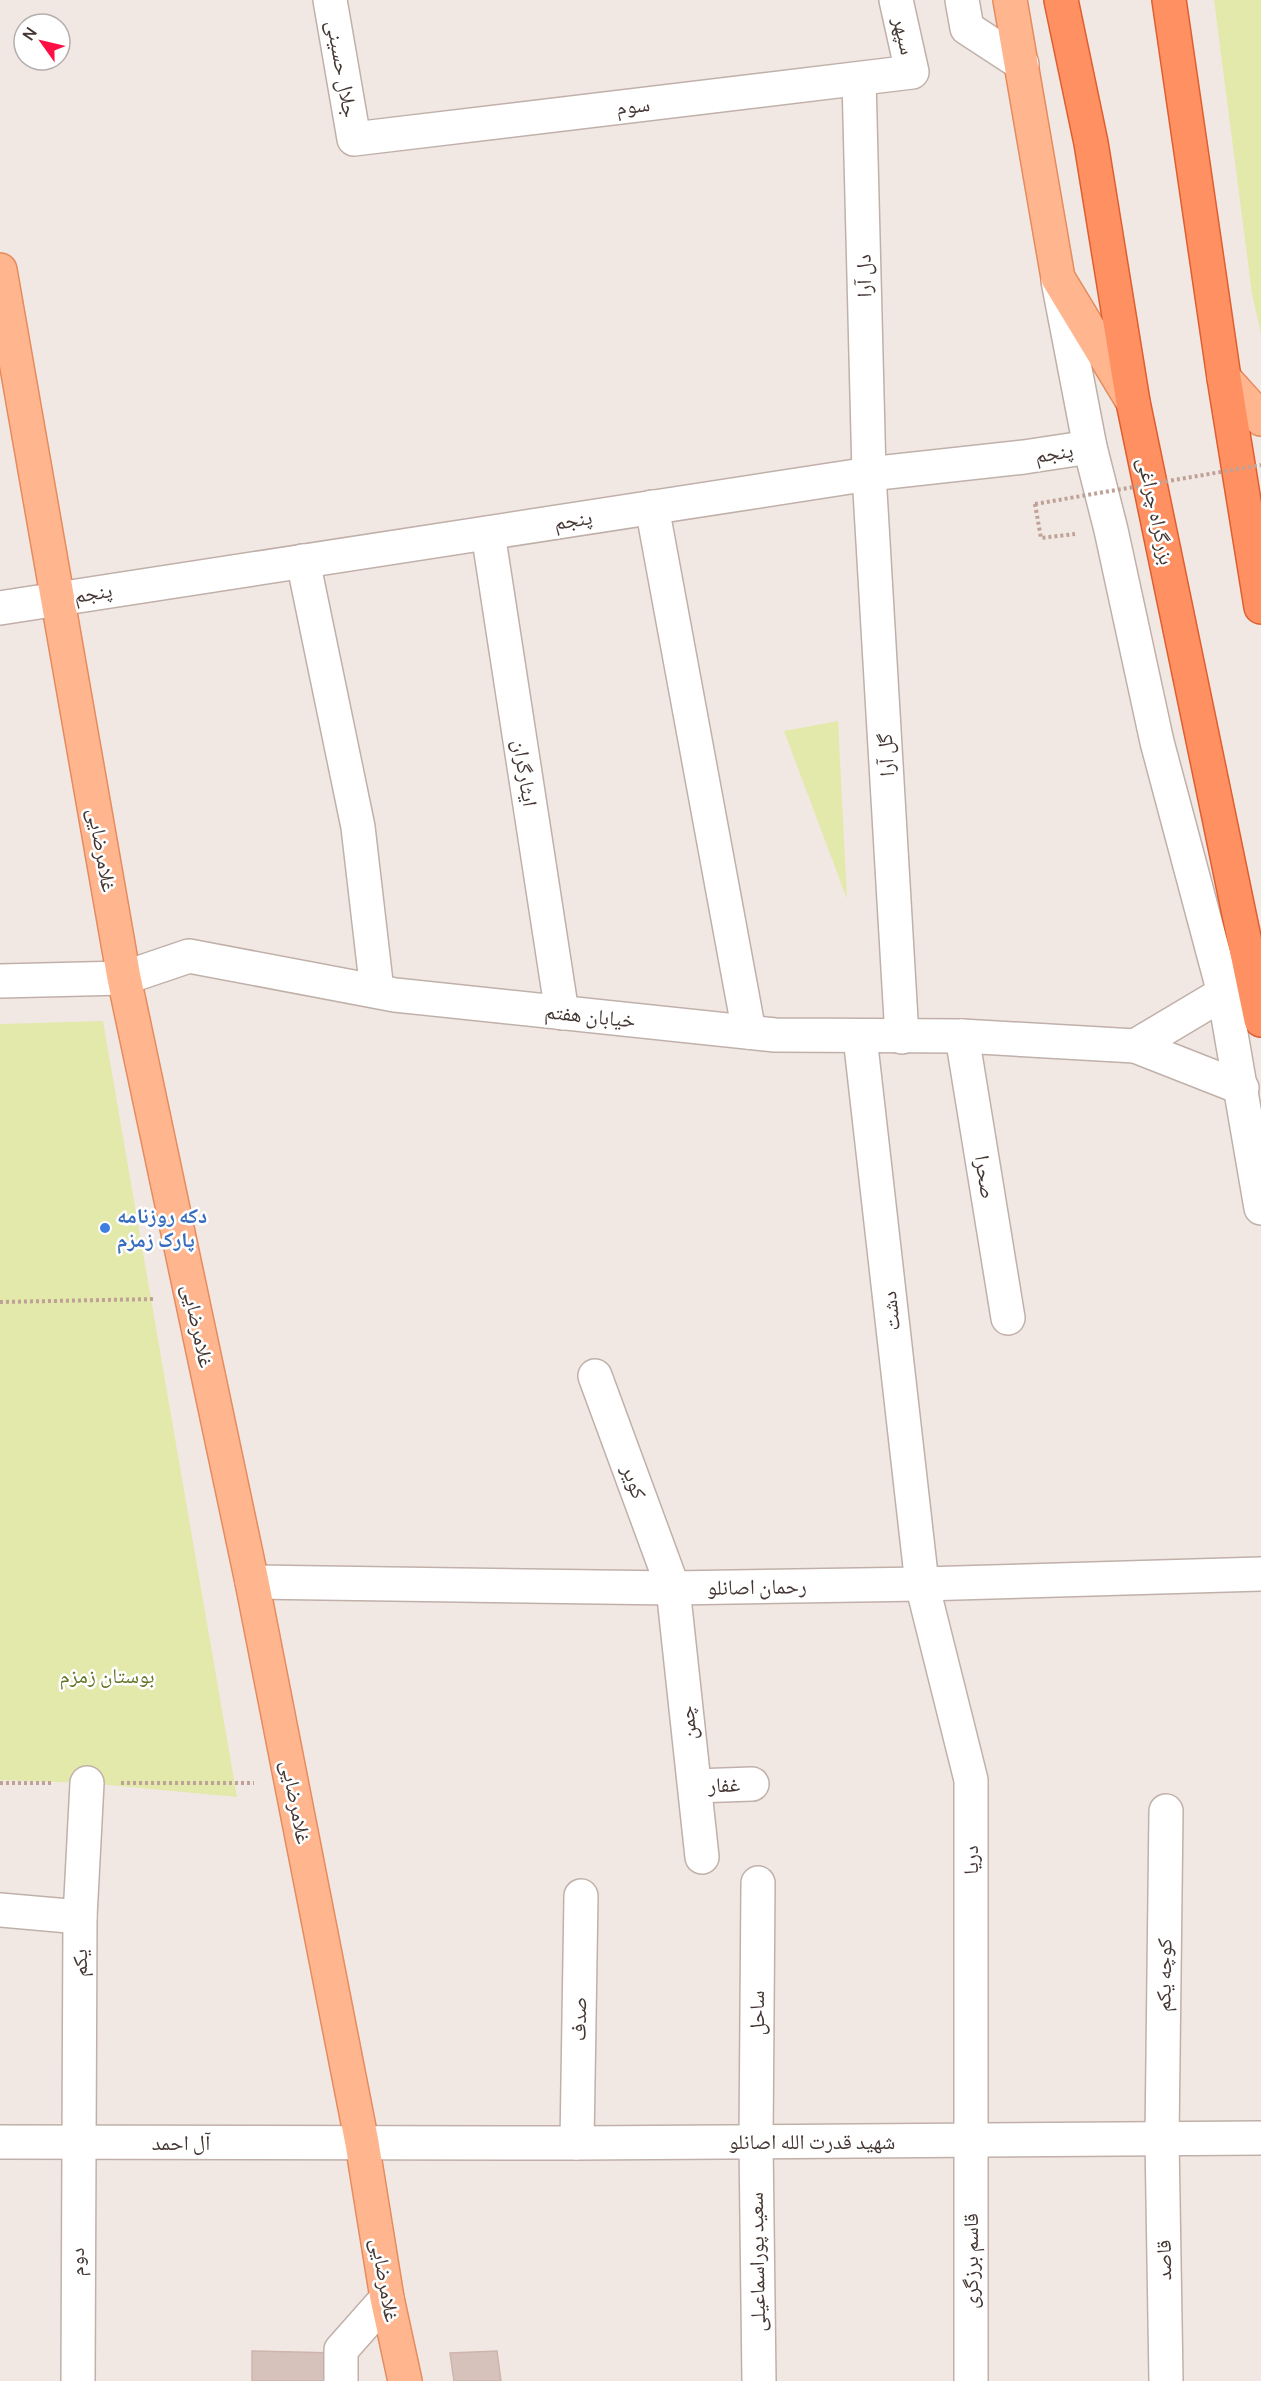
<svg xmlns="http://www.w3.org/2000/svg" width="1261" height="2381" font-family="Manrope,'Noto Naskh Arabic',sans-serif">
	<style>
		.green { fill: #e3e8ab }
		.building { fill: #d7c2bb; stroke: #ceb4ac; stroke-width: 1.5 }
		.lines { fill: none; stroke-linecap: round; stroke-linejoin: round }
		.minor-casing { stroke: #c0b0a9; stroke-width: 36 }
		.major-casing { stroke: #e58b5e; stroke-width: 36 }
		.highway-casing { stroke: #df5e30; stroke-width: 36 }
		.path { stroke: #bfa297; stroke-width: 4; stroke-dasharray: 3 3; stroke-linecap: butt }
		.minor { stroke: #fff; stroke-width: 33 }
		.major { stroke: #ffb68f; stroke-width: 33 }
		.highway { stroke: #ff9061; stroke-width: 33 }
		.path-bridge { stroke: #bfa297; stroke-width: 4; stroke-dasharray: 3 3; stroke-linecap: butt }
		.shop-dot { fill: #3f7fe0; stroke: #fff; stroke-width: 2 }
		.labels { text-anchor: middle; stroke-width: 5; stroke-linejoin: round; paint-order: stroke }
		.street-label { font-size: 21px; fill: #443733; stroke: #fff }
		.shop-label { font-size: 21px; font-weight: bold; fill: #366cbe; stroke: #fff; text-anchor: start }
		.park-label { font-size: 21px; fill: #627626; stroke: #fff }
	</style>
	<rect width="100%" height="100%" fill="#f2e8e3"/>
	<g class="green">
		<polygon points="1214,0 1261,0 1261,334 1252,294"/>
		<polygon points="838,721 847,899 784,731"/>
		<polygon points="103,1021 237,1797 87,1783 0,1780 0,1024"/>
	</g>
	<g class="building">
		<polygon points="252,2351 335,2353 335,2381 252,2381"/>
		<polygon points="497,2351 501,2381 454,2381 450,2353"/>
	</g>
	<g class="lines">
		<defs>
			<g id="minor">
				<polyline points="330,0 354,139 912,72 896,0"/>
				<polyline points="962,0 967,28 1022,64"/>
				<polyline points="859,79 869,474 902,1037"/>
				<polyline points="1058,281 1090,447 1111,530 1157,742 1224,993 1261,1208"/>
				<polyline points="652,507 749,1032"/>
				<polyline points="488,533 562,1013"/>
				<polyline points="303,561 358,827 377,991"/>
				<polyline points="0,608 869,474 1024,457 1090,447"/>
				<polyline points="0,981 124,978 189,956 395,995 775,1035 962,1036 1135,1046 1242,1088"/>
				<polyline points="962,1036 1008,1318"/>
				<polyline points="860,1037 922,1584 971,1780 971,2381"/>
				<polyline points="1135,1046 1224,993"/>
				<polyline points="595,1376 673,1588 702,1857"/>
				<polyline points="252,1582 673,1588 922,1584 1261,1574"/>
				<polyline points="695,1786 752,1784"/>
				<polyline points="758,1883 756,2142 759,2381"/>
				<polyline points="0,1910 80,1917"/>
				<polyline points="0,2142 577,2143 1261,2138"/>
				<polyline points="577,2143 581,1896"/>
				<polyline points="78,2381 80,1917 87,1783"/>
				<polyline points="341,2381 341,2350 387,2298"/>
				<polyline points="1166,2381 1162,2139 1166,1811"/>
			</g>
			<g id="major">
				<polyline points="1010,0 1058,278 1133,402"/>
				<polyline points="0,270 124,978 252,1582 362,2143 387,2298 405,2381"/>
				<polyline points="1224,378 1261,419"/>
			</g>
			<g id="highway">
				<polyline points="1061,0 1091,143 1133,402 1261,1020"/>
				<polyline points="1169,0 1224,378 1261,607"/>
			</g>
		</defs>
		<use href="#minor" class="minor-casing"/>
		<use href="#major" class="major-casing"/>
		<use href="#highway" class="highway-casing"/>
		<g class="path">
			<polyline points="1035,504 1041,538 1075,534"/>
			<polyline points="0,1302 155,1299"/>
			<polyline points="0,1783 53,1783"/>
			<polyline points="121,1783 254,1783"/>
		</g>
		<use href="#minor" class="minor"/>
		<use href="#major" class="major"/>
		<use href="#highway" class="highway"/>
		<polyline class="path-bridge" points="1035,504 1261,465"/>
	</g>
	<circle class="shop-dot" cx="105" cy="1228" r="6"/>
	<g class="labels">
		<g class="street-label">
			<text transform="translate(904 36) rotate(77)" y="7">سپهر</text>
			<text transform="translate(342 69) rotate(80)" y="7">جلال حسینی</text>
			<text transform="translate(633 106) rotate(-7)" y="7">سوم</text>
			<text transform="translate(864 276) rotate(-91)" y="7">دل آرا</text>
			<text transform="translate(1054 453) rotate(-9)" y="7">پنجم</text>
			<text transform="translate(1156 511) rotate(78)" y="7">بزرگراه چراغی</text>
			<text transform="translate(573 520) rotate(-9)" y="7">پنجم</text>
			<text transform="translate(93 593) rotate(-9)" y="7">پنجم</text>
			<text transform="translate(886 755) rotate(-93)" y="7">گل آرا</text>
			<text transform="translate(525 773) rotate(81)" y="7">ایثارگران</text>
			<text transform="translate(102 850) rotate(80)" y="7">غلامرضایی</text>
			<text transform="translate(590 1016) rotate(6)" y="7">خیابان هفتم</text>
			<text transform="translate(985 1177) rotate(81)" y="7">صحرا</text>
			<text transform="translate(891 1311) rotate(-96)" y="7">دشت</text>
			<text transform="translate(198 1326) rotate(78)" y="7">غلامرضایی</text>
			<text transform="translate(634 1482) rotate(70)" y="7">کویر</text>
			<text transform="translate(757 1587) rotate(-1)" y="7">رحمان اصانلو</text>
			<text transform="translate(688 1723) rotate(-96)" y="7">چمن</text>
			<text transform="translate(724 1785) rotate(-2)" y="7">غفار</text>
			<text transform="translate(296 1802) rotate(79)" y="7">غلامرضایی</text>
			<text transform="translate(971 1860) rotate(-90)" y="7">دریا</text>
			<text transform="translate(80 1963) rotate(-89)" y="7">یکم</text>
			<text transform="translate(1164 1975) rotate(-89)" y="7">کوچه یکم</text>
			<text transform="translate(757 2013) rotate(-90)" y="7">ساحل</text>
			<text transform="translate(579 2019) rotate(-89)" y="7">صدف</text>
			<text x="812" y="2149">شهید قدرت الله اصانلو</text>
			<text x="181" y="2150">آل احمد</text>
			<text transform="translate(1164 2260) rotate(-91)" y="7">قاصد</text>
			<text transform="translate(971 2261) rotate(-90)" y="7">قاسم برزگری</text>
			<text transform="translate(77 2262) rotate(-90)" y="7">دوم</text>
			<text transform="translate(757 2262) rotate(-91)" y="7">سعید پوراسماعیلی</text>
			<text transform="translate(385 2280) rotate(80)" y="7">غلامرضایی</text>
		</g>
		<g class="shop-label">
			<text x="117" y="1223">دکه روزنامه<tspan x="117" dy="24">پارک زمزم</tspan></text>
		</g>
		<g class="park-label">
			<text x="107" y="1683">بوستان زمزم</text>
		</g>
	</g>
	<g transform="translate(42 42) rotate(304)"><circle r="28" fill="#ffffff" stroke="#b4afad" stroke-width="1.5"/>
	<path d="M0-4.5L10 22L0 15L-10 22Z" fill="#fe0f43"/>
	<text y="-9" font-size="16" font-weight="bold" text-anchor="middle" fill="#443733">N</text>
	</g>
</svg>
